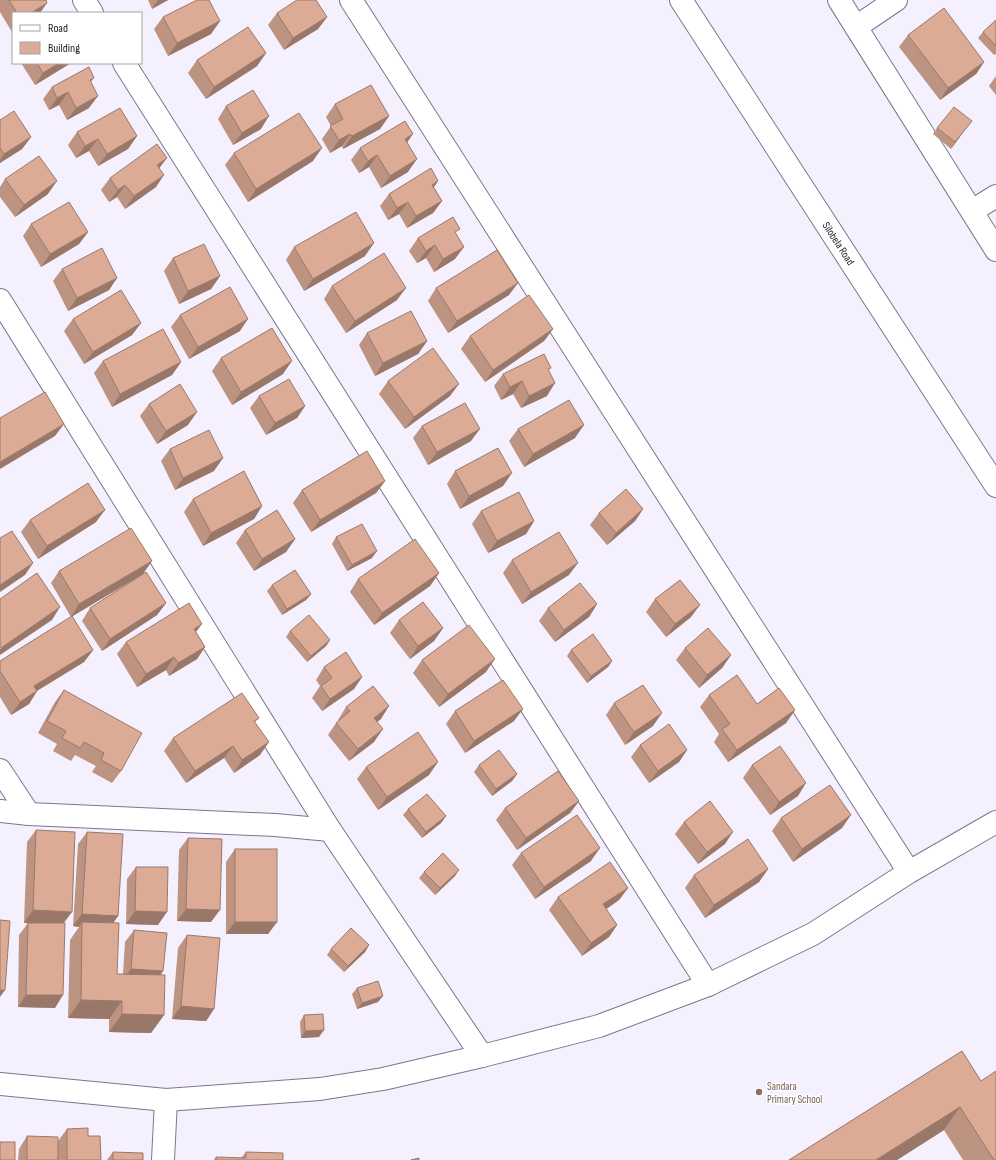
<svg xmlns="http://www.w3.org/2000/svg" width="996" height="1160" font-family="'Sofia Sans Condensed',sans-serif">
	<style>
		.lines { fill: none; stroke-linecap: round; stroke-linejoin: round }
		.minor-casing { stroke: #7d768b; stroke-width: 24 }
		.minor { stroke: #fff; stroke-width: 22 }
		.wall { fill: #bd9381 }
		.shaded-wall { fill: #9a7869 }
		.building { fill: #dcab96; stroke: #9a7869 }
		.education-dot { fill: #8d6e63; stroke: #fff; stroke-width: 1.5 }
		.labels { text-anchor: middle; stroke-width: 3; stroke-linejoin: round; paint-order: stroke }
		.street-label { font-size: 11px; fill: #1d1a22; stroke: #fff }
		.education-label { font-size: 11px; fill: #785e54; stroke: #fff; text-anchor: start }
	</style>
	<rect width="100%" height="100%" fill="#f5f0fe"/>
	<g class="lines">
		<defs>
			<g id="minor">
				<polyline points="84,0 92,13"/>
				<polyline points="351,0 909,872"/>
				<path id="s1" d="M681 0 996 486"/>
				<polyline points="839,0 996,250"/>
				<polyline points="856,27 896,0"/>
				<polyline points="124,63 708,985"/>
				<polyline points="972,211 996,196"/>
				<polyline points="0,300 330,830 482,1056"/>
				<polyline points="0,770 29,814"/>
				<polyline points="0,811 29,814 275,825 330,830"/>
				<polyline points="0,1084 166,1100 320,1089 383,1079 482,1056 599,1026 708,985 813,934 909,872 996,822"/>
				<polyline points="163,1160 166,1100"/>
			</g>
		</defs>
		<use href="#minor" class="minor-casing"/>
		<use href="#minor" class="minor"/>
	</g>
	<g class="wall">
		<polygon points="0,0 46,0 40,13 13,13 13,31 12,32 0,12"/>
		<polygon points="148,0 168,0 152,9"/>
		<polygon points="277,13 327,17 318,29 284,50 268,25"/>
		<polygon points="163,17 220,21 211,34 168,56 154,29"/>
		<polygon points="996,20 996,54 994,55 978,38 983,32"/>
		<polygon points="908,35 984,62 976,74 940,100 899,47"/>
		<polygon points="266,53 257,66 206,99 188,73 197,60"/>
		<polygon points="21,63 71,63 35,85"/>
		<polygon points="996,76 996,95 989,86"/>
		<polygon points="94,78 91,82 89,108 67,120 59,105 49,110 43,99 52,87"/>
		<polygon points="335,104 389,116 380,129 343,149 342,146 330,153 322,139 331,126 326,117"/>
		<polygon points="226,106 261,129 233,145 218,119"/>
		<polygon points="0,120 31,137 22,149 0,163"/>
		<polygon points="967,127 951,149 933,134 937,128"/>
		<polygon points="77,132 137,136 128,149 98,166 89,151 76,158 68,145"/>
		<polygon points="407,142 408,172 381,188 369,167 359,173 351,160 360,148"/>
		<polygon points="234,153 313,161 248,202 225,165"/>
		<polygon points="160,168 156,187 125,209 117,197 109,202 101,190 110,178"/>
		<polygon points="5,179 48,194 15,217 0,197 0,187"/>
		<polygon points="438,181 434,187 442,201 433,213 407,228 399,214 388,220 380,206 389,194"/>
		<polygon points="31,224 88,232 79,244 41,267 23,236"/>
		<polygon points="457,234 455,259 434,272 426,258 417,263 409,251 418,238"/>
		<polygon points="294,247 365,256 304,291 286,260"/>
		<polygon points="173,258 220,276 211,289 179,304 164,271"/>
		<polygon points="62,269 117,278 109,290 68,311 53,281"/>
		<polygon points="332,286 397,300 346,333 324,299"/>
		<polygon points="436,288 509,295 448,333 428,301"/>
		<polygon points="180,315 240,331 189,359 171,327"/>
		<polygon points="73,319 141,323 132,335 84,364 64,331"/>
		<polygon points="553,329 544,341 485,382 461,349 470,336"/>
		<polygon points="367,333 427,341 418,354 375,376 359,345"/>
		<polygon points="221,358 283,374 232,405 212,371"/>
		<polygon points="103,361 181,362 172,375 112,407 94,373"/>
		<polygon points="549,370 547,396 521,408 513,394 501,400 494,386 503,374"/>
		<polygon points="388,381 450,396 405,429 379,394"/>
		<polygon points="259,396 305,406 297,418 266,435 250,408"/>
		<polygon points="149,404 188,425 157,444 140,416"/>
		<polygon points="422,426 471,441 428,465 413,438"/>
		<polygon points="518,429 575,438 524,467 509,441"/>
		<polygon points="170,449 214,471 175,490 161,461"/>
		<polygon points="455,471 503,486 460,509 447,484"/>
		<polygon points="385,481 376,493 311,532 293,503 302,490"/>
		<polygon points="193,499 262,506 254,519 203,546 184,512"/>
		<polygon points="643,509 635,521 607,545 590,525 599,513"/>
		<polygon points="481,511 534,521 526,534 488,553 472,524"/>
		<polygon points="30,520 96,522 38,559 21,532"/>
		<polygon points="245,530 295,539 286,552 254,571 236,543"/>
		<polygon points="336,537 372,558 347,571 332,544"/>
		<polygon points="512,560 569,575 522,604 503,573"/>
		<polygon points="59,571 144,573 166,603 157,615 102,651 82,621 90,608 138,577 71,617 51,583"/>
		<polygon points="439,573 430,586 374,625 350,592 358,579"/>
		<polygon points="272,585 311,594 306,600 282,615 267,591"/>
		<polygon points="655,599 691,617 666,637 646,612"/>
		<polygon points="597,604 589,617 555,642 539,621 548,608"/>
		<polygon points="399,620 443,628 434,641 410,659 390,633"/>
		<polygon points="290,631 330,640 326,646 307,662 286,637"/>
		<polygon points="196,632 205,647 197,659 169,676 166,670 137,687 117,654 126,642"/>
		<polygon points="685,648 731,655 722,668 699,688 676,660"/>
		<polygon points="93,650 84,662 37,691 29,704 11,715 0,697 0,661"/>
		<polygon points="571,650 612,661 608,667 587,683 567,656"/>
		<polygon points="422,660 486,672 439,707 413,673"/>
		<polygon points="324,667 362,677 354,689 322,711 312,698 320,686 316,680"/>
		<polygon points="64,690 121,771 112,783 92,772 96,766 75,755 71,761 53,751 57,744 38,733 55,702"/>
		<polygon points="709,695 757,704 795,710 786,723 728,762 714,742 719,734 700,707"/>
		<polygon points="614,703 653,726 625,745 606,715"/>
		<polygon points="346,707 381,719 377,722 374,742 349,761 328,735 336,723 339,721 338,720"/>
		<polygon points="455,711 514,721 465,753 446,724"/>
		<polygon points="259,718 255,722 260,755 234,773 224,758 186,783 164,751 173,738"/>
		<polygon points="640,745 687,750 679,762 649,783 631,757"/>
		<polygon points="479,765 517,774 512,781 492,796 474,772"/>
		<polygon points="752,765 798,796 770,815 743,778"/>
		<polygon points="366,767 429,775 378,810 357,779"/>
		<polygon points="579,801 570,813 517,850 496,820 505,808"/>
		<polygon points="408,809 446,816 441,823 422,838 403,815"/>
		<polygon points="781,818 842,828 793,862 772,831"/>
		<polygon points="684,822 725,844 698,864 675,834"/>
		<polygon points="36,830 64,923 55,1008 18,1007 19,935 28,923 24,923 27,842"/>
		<polygon points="87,832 118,916 113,923 117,974 123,974 125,942 134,930 161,975 164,1015 151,1033 109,1032 109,1019 68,1018 70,940 79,927 73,926 78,844"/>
		<polygon points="188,838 211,922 177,921 179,850"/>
		<polygon points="235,849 277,922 268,934 226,934 226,862"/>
		<polygon points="521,853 591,861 535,899 512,865"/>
		<polygon points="136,867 158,925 126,924 127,879"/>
		<polygon points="768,869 759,882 705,918 685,888 694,875"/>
		<polygon points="424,872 455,876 435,895 419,878"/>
		<polygon points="628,888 619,900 606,909 617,925 609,937 582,956 549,910 558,897"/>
		<polygon points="187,935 214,1009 206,1021 172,1019 178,948"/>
		<polygon points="369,945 365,952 344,972 327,955 331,949"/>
		<polygon points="357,988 378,1002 357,1009 352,994"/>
		<polygon points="304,1015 319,1037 301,1038 300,1022"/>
		<polygon points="962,1051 996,1160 963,1160 944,1130 897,1160 789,1160"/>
		<polygon points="67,1129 101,1160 58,1160 58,1141"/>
		<polygon points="27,1136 58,1160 18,1160 19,1149"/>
		<polygon points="113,1152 143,1160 107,1160"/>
		<polygon points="246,1152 283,1160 214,1160 216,1157 241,1158"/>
	</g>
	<g class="shaded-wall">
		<polygon points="158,0 168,0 152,9"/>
		<polygon points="47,3 40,13 31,13"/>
		<polygon points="327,17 318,29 284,50 293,38"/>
		<polygon points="220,21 211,34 168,56 177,43"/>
		<polygon points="266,53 257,66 206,99 214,87"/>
		<polygon points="984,62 976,74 940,100 948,88"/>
		<polygon points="59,63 71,63 35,85 43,73"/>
		<polygon points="68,92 59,105 49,110 57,98"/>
		<polygon points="98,96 89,108 67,120 76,108"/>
		<polygon points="269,116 261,129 233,145 242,133"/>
		<polygon points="389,116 380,129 343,149 352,136"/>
		<polygon points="972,121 967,127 951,149 955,142"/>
		<polygon points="350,134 342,146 330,153 339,140"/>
		<polygon points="413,134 404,147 405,139"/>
		<polygon points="137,136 128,149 98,166 107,154"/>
		<polygon points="31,137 22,149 0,163 0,160 4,154"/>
		<polygon points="98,139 89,151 76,158 85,146"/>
		<polygon points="322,148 313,161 248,202 256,189"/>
		<polygon points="377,155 369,167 359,173 368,161"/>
		<polygon points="167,158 158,170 157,165"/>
		<polygon points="417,159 408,172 381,188 390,176"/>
		<polygon points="164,175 156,187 125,209 134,196"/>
		<polygon points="57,181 48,194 15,217 24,205"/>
		<polygon points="438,181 429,194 432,185"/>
		<polygon points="125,185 117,197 109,202 118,190"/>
		<polygon points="442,201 433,213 407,228 416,216"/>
		<polygon points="408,202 399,214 388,220 397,208"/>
		<polygon points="88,232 79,244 41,267 50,254"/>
		<polygon points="374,243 365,256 304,291 313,279"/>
		<polygon points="435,245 426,258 417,263 426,251"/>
		<polygon points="464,247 455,259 434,272 443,259"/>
		<polygon points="220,276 211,289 179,304 188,291"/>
		<polygon points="117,278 109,290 68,311 77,298"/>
		<polygon points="518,283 509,295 448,333 457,321"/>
		<polygon points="406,288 397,300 346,333 355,321"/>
		<polygon points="248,319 240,331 189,359 198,347"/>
		<polygon points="141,323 132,335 84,364 93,352"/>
		<polygon points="553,329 544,341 485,382 493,370"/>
		<polygon points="427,341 418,354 375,376 383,363"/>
		<polygon points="292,361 283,374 232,405 241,392"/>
		<polygon points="181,362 172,375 112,407 120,394"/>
		<polygon points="522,381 513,394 501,400 510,387"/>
		<polygon points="555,383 547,396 521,408 529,396"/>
		<polygon points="459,384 450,396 405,429 414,417"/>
		<polygon points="305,406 297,418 266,435 275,423"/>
		<polygon points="197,412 188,425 157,444 166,431"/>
		<polygon points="64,424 55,436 0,469 0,462"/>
		<polygon points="584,425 575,438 524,467 533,454"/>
		<polygon points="480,429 471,441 428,465 437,452"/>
		<polygon points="223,458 214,471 175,490 183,478"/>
		<polygon points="512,473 503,486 460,509 469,496"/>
		<polygon points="385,481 376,493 311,532 320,520"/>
		<polygon points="262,506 254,519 203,546 211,533"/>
		<polygon points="643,509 635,521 607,545 616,533"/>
		<polygon points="105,510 96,522 38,559 47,546"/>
		<polygon points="534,521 526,534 488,553 497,541"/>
		<polygon points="295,539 286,552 254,571 262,559"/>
		<polygon points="377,551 372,558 347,571 352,565"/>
		<polygon points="152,561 143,574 71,617 79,604"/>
		<polygon points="33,563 25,575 0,592 0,585"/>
		<polygon points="578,563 569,575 522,604 531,592"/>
		<polygon points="439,573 430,586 374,625 382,613"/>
		<polygon points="311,594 306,600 282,615 287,609"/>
		<polygon points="166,603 157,615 102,651 110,639"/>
		<polygon points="597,604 589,617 555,642 564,630"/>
		<polygon points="700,605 691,617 666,637 675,624"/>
		<polygon points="60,607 52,620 0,655 0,649 1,648"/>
		<polygon points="202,624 193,636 194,629"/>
		<polygon points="443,628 434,641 410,659 418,646"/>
		<polygon points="330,640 326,646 307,662 311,656"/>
		<polygon points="205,647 197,659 169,676 178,663"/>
		<polygon points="93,650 84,662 25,698 34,686"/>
		<polygon points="731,655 722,668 699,688 707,675"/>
		<polygon points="174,657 166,670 137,687 146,674"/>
		<polygon points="495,659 486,672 439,707 448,694"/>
		<polygon points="612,661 608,667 587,683 591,676"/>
		<polygon points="362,677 354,689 322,711 330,699"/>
		<polygon points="37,691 29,704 11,715 20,702"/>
		<polygon points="389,706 381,719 365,731 374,718"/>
		<polygon points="523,709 514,721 465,753 474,741"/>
		<polygon points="795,710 786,723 728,762 737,750"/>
		<polygon points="662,713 653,726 625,745 634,732"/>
		<polygon points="383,729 374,742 349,761 358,749"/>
		<polygon points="269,742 260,755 234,773 242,760"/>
		<polygon points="233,746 224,758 186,783 195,771"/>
		<polygon points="687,750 679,762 649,783 658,771"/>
		<polygon points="438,762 429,775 378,810 387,797"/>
		<polygon points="517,774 512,781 492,796 496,789"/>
		<polygon points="806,783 798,796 770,815 779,802"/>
		<polygon points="579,801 570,813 517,850 526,838"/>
		<polygon points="851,815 842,828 793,862 802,849"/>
		<polygon points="446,816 441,823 422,838 426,832"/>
		<polygon points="733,832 725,844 698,864 707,852"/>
		<polygon points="600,848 591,861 535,899 544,887"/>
		<polygon points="768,869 759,882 705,918 714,905"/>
		<polygon points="459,870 455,876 435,895 440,888"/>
		<polygon points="628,888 619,900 595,917 603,904"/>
		<polygon points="186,909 220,910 211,922 177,921"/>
		<polygon points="33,910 72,912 63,924 24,923"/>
		<polygon points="135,911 167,912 158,925 126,924"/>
		<polygon points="82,914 118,916 109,929 82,922 79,927 73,926"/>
		<polygon points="235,922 277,922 268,934 226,934"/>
		<polygon points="617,925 609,937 582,956 591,943"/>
		<polygon points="369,945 365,952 344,972 348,966"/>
		<polygon points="131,969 163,971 155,984 122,981"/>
		<polygon points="0,990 5,990 0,997"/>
		<polygon points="26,995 63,995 55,1008 18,1007"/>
		<polygon points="383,996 378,1002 357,1009 362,1003"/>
		<polygon points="81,1000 122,1001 109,1019 68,1018"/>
		<polygon points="181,1006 214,1009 206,1021 172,1019"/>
		<polygon points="122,1014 164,1015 151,1033 109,1032"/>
		<polygon points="324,1030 319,1037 301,1038 305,1031"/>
		<polygon points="960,1107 944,1130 897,1160 876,1160"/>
	</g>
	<g class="building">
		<polygon points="9,0 46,0 47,3 31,13 17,13"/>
		<polygon points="197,0 209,0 220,21 177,43 163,17"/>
		<polygon points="297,0 316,0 327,17 293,38 277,13"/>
		<polygon points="944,8 984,62 948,88 908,35"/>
		<polygon points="996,20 996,46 983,32"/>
		<polygon points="248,27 266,53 214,87 197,60"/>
		<polygon points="37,63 59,63 43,73"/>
		<polygon points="89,67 94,78 90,80 98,96 76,108 68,92 57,98 52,87"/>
		<polygon points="371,85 389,116 352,136 350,134 339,140 330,126 343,119 335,104"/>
		<polygon points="253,90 269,116 242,133 226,106"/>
		<polygon points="954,107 972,121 955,142 937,128"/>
		<polygon points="120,108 137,136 107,154 98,139 85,146 77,132"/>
		<polygon points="14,111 31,137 4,154 0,148 0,120"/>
		<polygon points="299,113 322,148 256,189 234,153"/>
		<polygon points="405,121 413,134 405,139 417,159 390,176 377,155 368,161 360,148"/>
		<polygon points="157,144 167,158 157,165 164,175 134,196 125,185 118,190 110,178"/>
		<polygon points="39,156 57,181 24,205 5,179"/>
		<polygon points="431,168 438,181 432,185 442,201 416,216 408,202 397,208 389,194"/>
		<polygon points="69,202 88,232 50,254 31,224"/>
		<polygon points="356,212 374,243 313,279 294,247"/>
		<polygon points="453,217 460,229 455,232 464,247 443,259 435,245 426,251 418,238"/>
		<polygon points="204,244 220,276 188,291 173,258"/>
		<polygon points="102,248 117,278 77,298 62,269"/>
		<polygon points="497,250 518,283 457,321 436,288"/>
		<polygon points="384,253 406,288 355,321 332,286"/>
		<polygon points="230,287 248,319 198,347 180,315"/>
		<polygon points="121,290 141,323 93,352 73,319"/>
		<polygon points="529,295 553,329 493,370 470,336"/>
		<polygon points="411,311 427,341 383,363 367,333"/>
		<polygon points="272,328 292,361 241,392 221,358"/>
		<polygon points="163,329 181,362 120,394 103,361"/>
		<polygon points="433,348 459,384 414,417 388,381"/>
		<polygon points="544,354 551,368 548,369 555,383 529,396 522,381 510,387 503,374"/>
		<polygon points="289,379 305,406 275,423 259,396"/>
		<polygon points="180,384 197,412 166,431 149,404"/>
		<polygon points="45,392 64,424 0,462 0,418"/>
		<polygon points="569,400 584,425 533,454 518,429"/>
		<polygon points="465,403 480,429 437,452 422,426"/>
		<polygon points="209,430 223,458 183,478 170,449"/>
		<polygon points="498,448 512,473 469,496 455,471"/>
		<polygon points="367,451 385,481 320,520 302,490"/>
		<polygon points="244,471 262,506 211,533 193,499"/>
		<polygon points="88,483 105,510 47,546 30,520"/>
		<polygon points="626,489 643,509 616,533 599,513"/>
		<polygon points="519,492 534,521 497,541 481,511"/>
		<polygon points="277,510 295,539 262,559 245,530"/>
		<polygon points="362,524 377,551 352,565 336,537"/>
		<polygon points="131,528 152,561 79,604 59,571"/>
		<polygon points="12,531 33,563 0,585 0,538"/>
		<polygon points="559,532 578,563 531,592 512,560"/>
		<polygon points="415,539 439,573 382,613 358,579"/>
		<polygon points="295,570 311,594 287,609 272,585"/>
		<polygon points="146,572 166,603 110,639 90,608"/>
		<polygon points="37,573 60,607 1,648 0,646 0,599"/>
		<polygon points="680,580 700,605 675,624 655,599"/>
		<polygon points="580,583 597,604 564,630 548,608"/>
		<polygon points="423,602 443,628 418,646 399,620"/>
		<polygon points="189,603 202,624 194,629 205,647 178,663 174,657 146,674 126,642"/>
		<polygon points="309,615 330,640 311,656 290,631"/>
		<polygon points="72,616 93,650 34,686 37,691 20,702 0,671 0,661"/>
		<polygon points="469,625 495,659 448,694 422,660"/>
		<polygon points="708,628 731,655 707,675 685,648"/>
		<polygon points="593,634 612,661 591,676 571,650"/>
		<polygon points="346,652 362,677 330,699 321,686 332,678 324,667"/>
		<polygon points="737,675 757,704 779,688 795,710 737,750 722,729 730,724 709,695"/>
		<polygon points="503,680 523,709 474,741 455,711"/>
		<polygon points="643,685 662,713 634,732 614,703"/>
		<polygon points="373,686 389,706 374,718 383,729 358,749 336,723 350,711 346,707"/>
		<polygon points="64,690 142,733 121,771 101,760 104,753 84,742 80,748 62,738 66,731 47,721"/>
		<polygon points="242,693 259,718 254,721 269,742 242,760 233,746 195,771 173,738"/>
		<polygon points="669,724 687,750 658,771 640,745"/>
		<polygon points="418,732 438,762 387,797 366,767"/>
		<polygon points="780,746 806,783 779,802 752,765"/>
		<polygon points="499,750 517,774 496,789 479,765"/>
		<polygon points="558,771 579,801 526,838 505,808"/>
		<polygon points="830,785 851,815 802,849 781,818"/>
		<polygon points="427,794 446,816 426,832 408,809"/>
		<polygon points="710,801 733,832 707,852 684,822"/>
		<polygon points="577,815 600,848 544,887 521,853"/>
		<polygon points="36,830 75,832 72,912 33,910"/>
		<polygon points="87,832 123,834 118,916 82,914"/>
		<polygon points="188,838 222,839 220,910 186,909"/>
		<polygon points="748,839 768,869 714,905 694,875"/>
		<rect x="235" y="849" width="42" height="73"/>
		<polygon points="443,853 459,870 440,888 424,872"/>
		<polygon points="610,862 628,888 603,904 617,925 591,943 558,897"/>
		<polygon points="136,867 168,867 167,912 135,911"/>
		<polygon points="0,920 10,921 5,990 0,990"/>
		<polygon points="82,922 119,923 117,974 165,975 164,1015 122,1014 122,1001 81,1000"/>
		<polygon points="28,923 65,923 63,995 26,995"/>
		<polygon points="351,928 369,945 348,966 331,949"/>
		<polygon points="134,930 167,933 163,971 131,969"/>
		<polygon points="187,935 220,938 214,1009 181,1006"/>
		<polygon points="378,981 383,996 362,1003 357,988"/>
		<polygon points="323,1014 324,1030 305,1031 304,1015"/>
		<polygon points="962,1051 981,1081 996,1071 996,1160 994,1160 960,1107 876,1160 789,1160"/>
		<polygon points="88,1128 88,1136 100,1136 101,1160 67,1160 67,1129"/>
		<polygon points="27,1136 58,1137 58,1160 27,1160"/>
		<rect x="0" y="1142" width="15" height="18"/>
		<polygon points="113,1152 143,1153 143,1160 113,1160"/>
		<polygon points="246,1152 283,1153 283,1160 216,1160 216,1157 246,1158"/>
		<polygon points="419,1158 419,1160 411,1160"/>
	</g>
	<circle class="education-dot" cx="759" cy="1092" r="4"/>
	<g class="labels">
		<g class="street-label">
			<text dy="4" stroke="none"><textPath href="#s1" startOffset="290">Silobela Road</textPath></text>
		</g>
		<g class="education-label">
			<text x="767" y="1090">Sandara<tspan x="767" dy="13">Primary School</tspan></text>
		</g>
	</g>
	<rect x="12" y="12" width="130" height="52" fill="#ffffff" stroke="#a5a3a7"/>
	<rect x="20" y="25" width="20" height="6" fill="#ffffff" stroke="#a5a3a7"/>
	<text x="48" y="32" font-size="12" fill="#1d1a22">Road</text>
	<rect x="20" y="42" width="20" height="12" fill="#dcab96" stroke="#a5a3a7"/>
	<text x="48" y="52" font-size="12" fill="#1d1a22">Building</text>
</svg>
